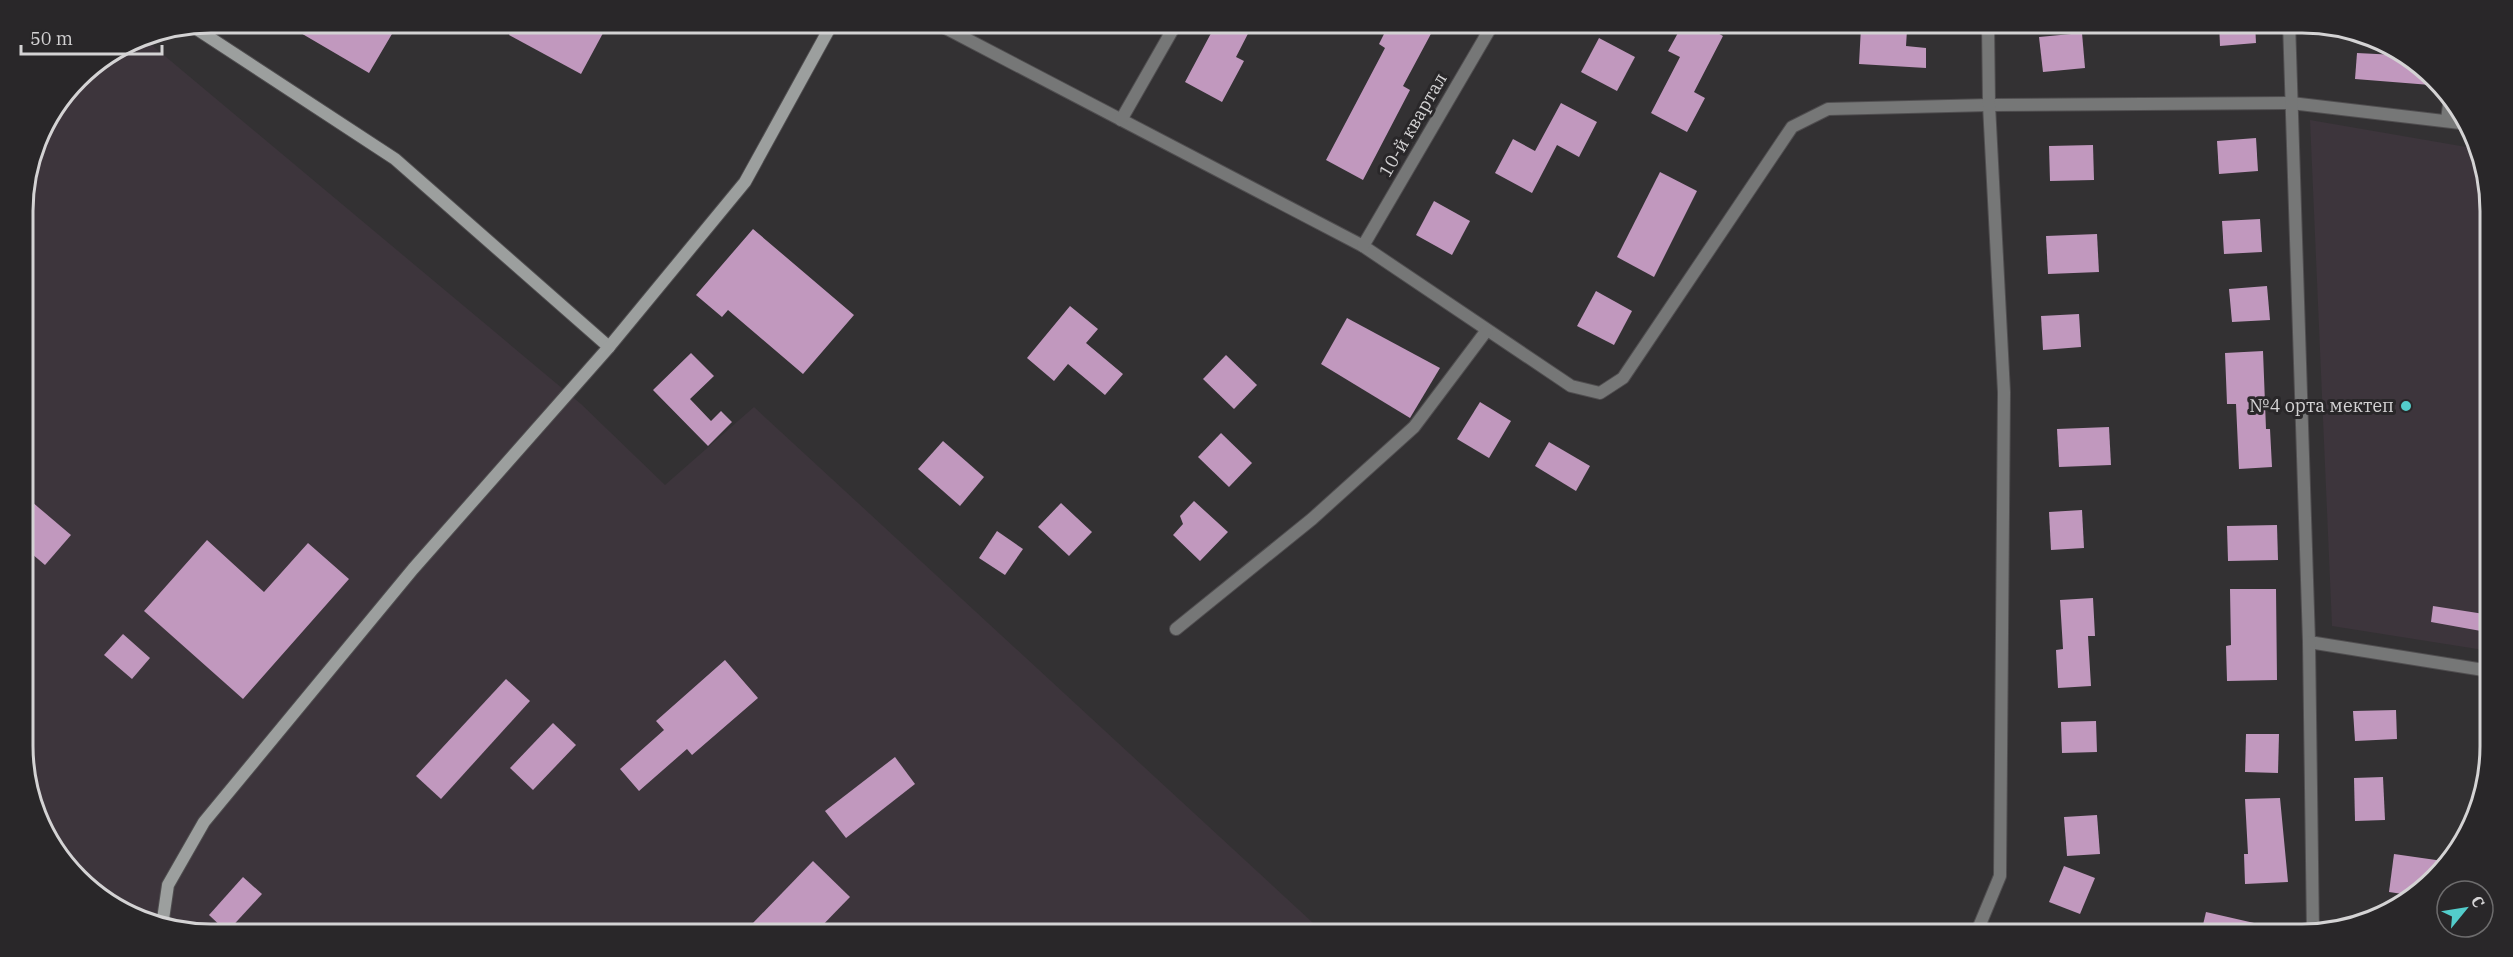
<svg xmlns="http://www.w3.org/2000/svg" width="2513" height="957" font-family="'IBM Plex Serif',serif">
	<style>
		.built { fill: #3d353c }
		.building { fill: #c198be }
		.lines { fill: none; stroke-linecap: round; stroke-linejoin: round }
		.street-casing { stroke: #504e50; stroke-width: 14 }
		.secondary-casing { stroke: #504e50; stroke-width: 14 }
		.street { stroke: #767777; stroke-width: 12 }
		.secondary { stroke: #9c9f9e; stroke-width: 12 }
		.poi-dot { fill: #53cdcb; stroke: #292729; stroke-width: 2 }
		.labels { text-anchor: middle; stroke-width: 6; stroke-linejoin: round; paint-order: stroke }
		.street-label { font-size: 18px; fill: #d4d3d4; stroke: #292729 }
		.poi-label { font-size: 18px; fill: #d4d3d4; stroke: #292729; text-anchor: end }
		.rim { fill: none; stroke: #d4d3d4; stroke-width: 3 }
	</style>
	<rect width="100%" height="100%" fill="#333133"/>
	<g class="built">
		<polygon points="141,36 581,404 665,485 754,407 1325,934 211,934 150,924 69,870 26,782 23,199 42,127 87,70"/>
		<polygon points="2310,120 2478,149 2489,186 2490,651 2332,626"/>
	</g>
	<g class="building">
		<polygon points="282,22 325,22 341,32 347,22 399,22 369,73"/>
		<polygon points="516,22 609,22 581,74 509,35"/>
		<polygon points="1217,22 1254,22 1236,57 1244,61 1222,102 1185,82"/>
		<polygon points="1390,22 1420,22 1433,30 1403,86 1410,90 1363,180 1326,160 1385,48 1379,44"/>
		<polygon points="1684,22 1698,22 1723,36 1694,92 1705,98 1687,132 1651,113 1680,57 1668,51"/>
		<polygon points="2219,22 2255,22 2256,43 2220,46"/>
		<polygon points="1861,27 1907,30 1906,46 1926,48 1926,68 1859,64"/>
		<polygon points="2082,33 2085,68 2043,72 2039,37"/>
		<polygon points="1599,38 1635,57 1617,91 1581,72"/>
		<polygon points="2357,53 2396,55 2443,86 2355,79"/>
		<polygon points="1561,103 1597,122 1579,157 1557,145 1532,193 1495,173 1513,139 1535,151"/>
		<polygon points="2256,138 2258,171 2219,174 2217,141"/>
		<polygon points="2093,145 2094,180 2050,181 2049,146"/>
		<polygon points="1660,172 1697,191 1654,277 1617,257"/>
		<polygon points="1434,201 1470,221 1452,255 1416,235"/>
		<polygon points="2260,219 2262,252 2224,254 2222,221"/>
		<polygon points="753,229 854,315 803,374 728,310 722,317 696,295"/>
		<polygon points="2097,234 2099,272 2048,274 2046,236"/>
		<polygon points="2267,286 2270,320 2232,322 2229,289"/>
		<polygon points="1596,291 1632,311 1614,345 1577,326"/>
		<polygon points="1070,306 1098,329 1086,343 1123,374 1105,395 1068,364 1054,381 1027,358"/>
		<polygon points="2079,314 2081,347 2043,350 2041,316"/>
		<polygon points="1347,318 1440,368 1410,418 1321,364"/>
		<polygon points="2263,351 2266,429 2270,429 2272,467 2239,469 2236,404 2227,404 2225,353"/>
		<polygon points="691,353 714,376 690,399 711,421 721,411 732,422 708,446 653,390"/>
		<polygon points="1226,355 1257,385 1234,409 1203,379"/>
		<polygon points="1480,402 1511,421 1489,458 1457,439"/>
		<polygon points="2109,427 2111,465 2059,467 2057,429"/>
		<polygon points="1221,433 1252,463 1229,487 1198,457"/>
		<polygon points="943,441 984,477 960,506 918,469"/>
		<polygon points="1549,442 1590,466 1576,491 1535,466"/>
		<polygon points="25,496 71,535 45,565 25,548"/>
		<polygon points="1194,501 1228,532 1200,561 1173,535 1183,524 1180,516"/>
		<polygon points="1061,503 1092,532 1069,556 1038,527"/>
		<polygon points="2082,510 2084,548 2051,550 2049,512"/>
		<polygon points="2277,525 2278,560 2228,561 2227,526"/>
		<polygon points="997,531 1023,549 1005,575 979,558"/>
		<polygon points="207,540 264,592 308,543 349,579 243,699 144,611"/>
		<polygon points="2230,589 2276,589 2277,680 2227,681 2226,646 2231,645"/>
		<polygon points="2093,598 2095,636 2088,636 2091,686 2058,688 2056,650 2063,649 2060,600"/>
		<polygon points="2433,606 2484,614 2481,631 2431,622"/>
		<polygon points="123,634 150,658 132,679 104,655"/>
		<polygon points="725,660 758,698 692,755 687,749 639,791 620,769 664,730 656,721"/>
		<polygon points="506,679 530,701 441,799 416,776"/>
		<polygon points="2396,710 2397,739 2355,741 2353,711"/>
		<polygon points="2096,721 2097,752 2062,753 2061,722"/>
		<polygon points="553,723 576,745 533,790 510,768"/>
		<polygon points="2246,734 2279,734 2278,773 2245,772"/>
		<polygon points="895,757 915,784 846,838 825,811"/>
		<polygon points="2383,777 2385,820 2355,821 2354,778"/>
		<polygon points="2280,798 2288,882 2245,884 2244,854 2248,854 2245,799"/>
		<polygon points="2097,815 2100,854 2067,856 2064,817"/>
		<polygon points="2394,854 2450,862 2416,896 2389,892"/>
		<polygon points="813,861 850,897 814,934 763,934 752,924"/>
		<polygon points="2064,866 2095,878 2080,914 2049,902"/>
		<polygon points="243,877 262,894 227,932 209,915"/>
		<polygon points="2206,912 2276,928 2275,934 2224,934 2202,929"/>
	</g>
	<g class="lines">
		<defs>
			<g id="street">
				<polyline points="934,22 1363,246 1571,386 1600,393 1623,378 1792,127 1828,109 1989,105 2291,103 2469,124"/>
				<polyline points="2289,22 2309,642 2490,671"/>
				<polyline points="1121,120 1177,22"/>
				<polyline points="2447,120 2450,97"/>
				<polyline points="1363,246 1494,22"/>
				<polyline points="1176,629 1312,519 1414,427 1487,330"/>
				<polyline points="2309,642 2313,934"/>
				<polyline points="1976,934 2000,876 2004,392 1989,105 1988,22"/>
			</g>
			<g id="secondary">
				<polyline points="192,26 395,159 609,347"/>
				<polyline points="162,926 168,885 204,822 413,569 609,347 745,182 833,22"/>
			</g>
		</defs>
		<use href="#street" class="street-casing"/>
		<use href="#secondary" class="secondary-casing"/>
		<use href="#street" class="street"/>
		<use href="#secondary" class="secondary"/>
	</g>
	<circle class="poi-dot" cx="2406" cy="406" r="6"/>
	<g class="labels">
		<g class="street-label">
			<text transform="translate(1413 125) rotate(-60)" y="6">10-й квартал</text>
		</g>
		<g class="poi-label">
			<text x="2394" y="412">№4 орта мектеп</text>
		</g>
	</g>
	<path d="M0 0H2513V957H0ZM211 33H2302A178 178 0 0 1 2480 211V746A178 178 0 0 1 2302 924H211A178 178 0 0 1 33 746V211A178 178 0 0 1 211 33Z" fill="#292729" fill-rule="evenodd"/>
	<path class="rim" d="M211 33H2302A178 178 0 0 1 2480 211V746A178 178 0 0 1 2302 924H211A178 178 0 0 1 33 746V211A178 178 0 0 1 211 33Z"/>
	<g transform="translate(2465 909) rotate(60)"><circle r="28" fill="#292729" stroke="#6d6c6d" stroke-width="1.5"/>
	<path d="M0-4.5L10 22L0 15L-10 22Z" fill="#53cdcb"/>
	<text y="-9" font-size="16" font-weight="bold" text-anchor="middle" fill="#d4d3d4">С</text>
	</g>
	<path d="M21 45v9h141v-9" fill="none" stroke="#d4d3d4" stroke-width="3"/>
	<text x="30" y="45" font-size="18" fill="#d4d3d4" stroke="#292729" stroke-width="4.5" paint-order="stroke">50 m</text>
</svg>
